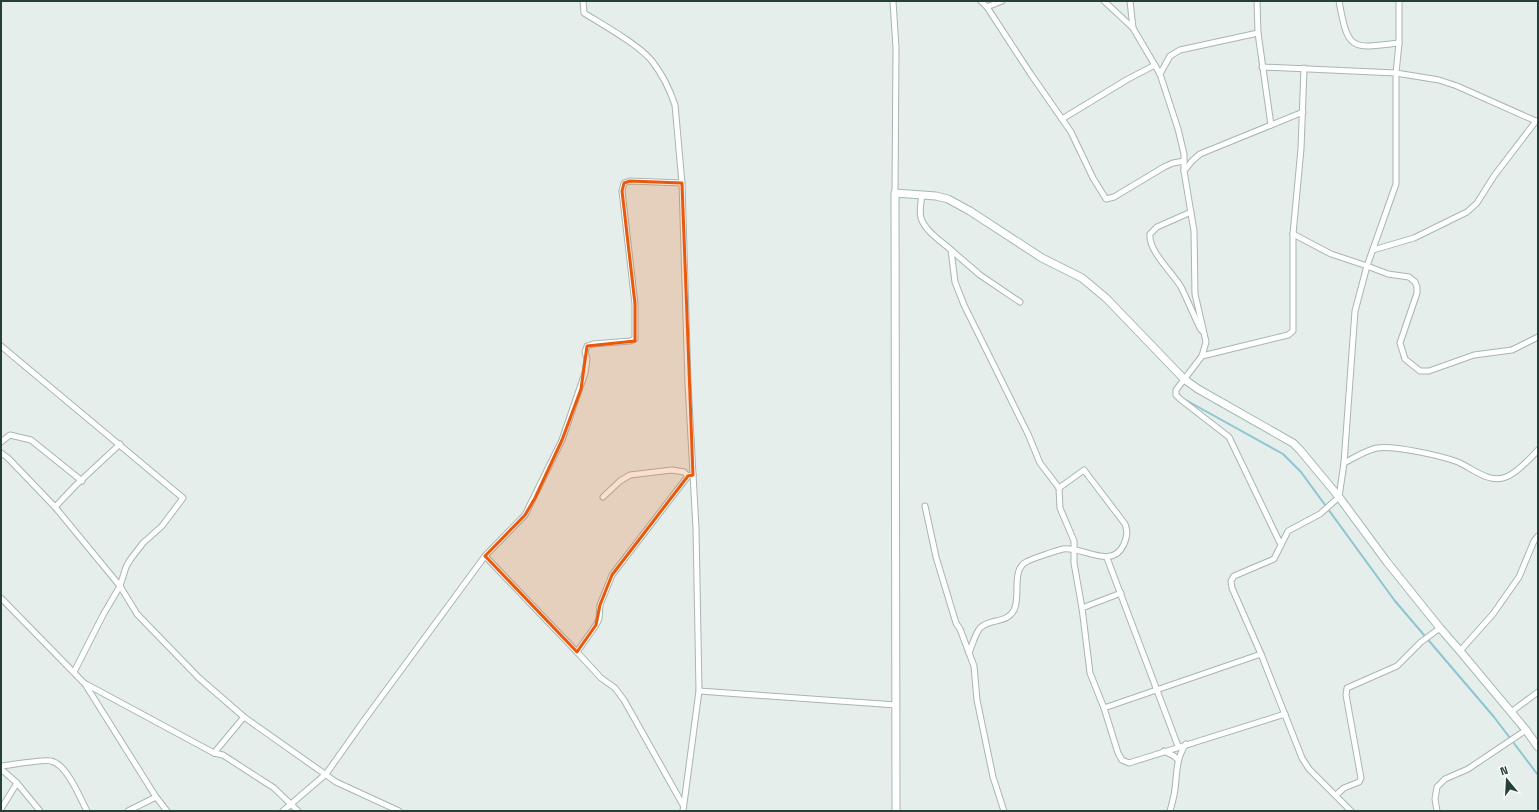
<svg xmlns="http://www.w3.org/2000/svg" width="1539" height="812" font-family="'Space Grotesk',sans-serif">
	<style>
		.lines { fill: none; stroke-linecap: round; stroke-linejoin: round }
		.stream { stroke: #8ec5d2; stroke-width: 2 }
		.street-casing { stroke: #a7b6b1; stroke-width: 7 }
		.secondary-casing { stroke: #a3bab2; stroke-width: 9 }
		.street { stroke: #fff; stroke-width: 5 }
		.secondary { stroke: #fff; stroke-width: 7 }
		.marked { fill: #e8590c; fill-opacity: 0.2; stroke: #e8590c; stroke-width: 3; stroke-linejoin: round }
	</style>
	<rect width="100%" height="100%" fill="#e5eeea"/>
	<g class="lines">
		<polyline class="stream" points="1182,398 1283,454 1301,472 1395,601 1494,717 1538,775"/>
		<defs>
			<g id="street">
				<path d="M583 1 584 13C603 25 638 44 652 61 662 74 670 90 675 105L682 183 688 384 696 528 699 691 683 811"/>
				<polyline points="893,1 896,48 895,193"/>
				<polyline points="981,1 987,7 1002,1"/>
				<polyline points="1104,1 1133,28 1160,74 1178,129 1184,154 1184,171 1194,231 1195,294 1206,342 1202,356 1176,390 1176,395 1180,399 1229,437 1281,545"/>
				<polyline points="1130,1 1133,28"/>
				<polyline points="1257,1 1258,33 1271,125"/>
				<path d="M1339 1C1348 51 1351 49 1399 43"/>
				<polyline points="1399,1 1399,43 1396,73 1439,80 1457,86 1538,122"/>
				<polyline points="987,7 1030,73 1062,119 1128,79 1155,65"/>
				<polyline points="1262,67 1396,73 1396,184 1367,266 1355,311 1344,463 1339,497 1320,514 1288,531 1274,559 1234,576 1231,581 1232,588 1261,654 1302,758 1309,769 1351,811"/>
				<polyline points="1160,74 1170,56 1180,50 1258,33"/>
				<polyline points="1062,119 1071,132 1093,178 1106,199 1114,197 1164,167 1173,163 1184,161"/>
				<polyline points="1184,171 1192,161 1200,154 1303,112"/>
				<path d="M922 195C921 202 919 211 921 218 925 231 941 241 951 250L955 282 964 305 1028 434 1040 463 1059 488 1060 508 1074 541V563L1082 608 1090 673 1104 708 1118 753 1122 760 1129 763 1285 714"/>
				<path d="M1191 212 1157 227 1150 234C1148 251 1173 273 1181 287 1188 301 1194 316 1201 330"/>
				<polyline points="1293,234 1331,254 1367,266 1388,274 1409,277 1415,282 1417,287 1417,293 1400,343 1405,359 1420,371 1429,371 1474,355 1512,350 1538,337"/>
				<polyline points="951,250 980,275 1020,302"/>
				<polyline points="1373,250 1414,238 1467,212 1477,203 1494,176 1536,121"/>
				<polyline points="1,346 183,498 162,526 143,543 130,560 126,567 120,586 103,615 74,672"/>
				<polyline points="1202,356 1288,335 1293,331 1293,234 1301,149 1304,68"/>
				<polyline points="1,442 10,435 31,440 82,481"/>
				<polyline points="1,453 8,458 55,507 120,586 137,614 199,678 244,717"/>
				<path d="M1344 463C1354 458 1366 450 1377 448 1393 445 1442 456 1458 462 1472 468 1489 484 1506 477 1515 474 1531 458 1538 450"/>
				<polyline points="603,497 620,481 630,475 672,470 684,472 688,476"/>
				<polyline points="925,506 936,557 956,623 960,629 974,666 977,700 993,777 1004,811"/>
				<polyline points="55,507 76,485 120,444"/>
				<polyline points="485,556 577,652 596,625 599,619 600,605 612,575 688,476 693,475"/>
				<polyline points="1107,558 1178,746"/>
				<polyline points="1,598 85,684 156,797 167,811"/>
				<polyline points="1082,608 1121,593"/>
				<polyline points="1460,651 1493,614 1519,577 1534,541 1538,536"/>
				<polyline points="577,652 601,678 615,688 624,700 683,805"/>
				<path d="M969 653C972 646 975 634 980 628 990 618 1007 624 1014 610 1021 597 1011 570 1026 562 1031 559 1058 550 1063 549 1083 546 1112 571 1124 544 1127 537 1128 532 1125 524L1084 470 1059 488"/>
				<polyline points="86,684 214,753 223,755 274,788 298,811"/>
				<polyline points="699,691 896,705"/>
				<polyline points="1104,708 1261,654"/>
				<polyline points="1511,712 1538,692"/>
				<polyline points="1164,751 1174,756 1178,760"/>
				<polyline points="214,753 244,717 336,782 399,811"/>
				<path d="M1 766C11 765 44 759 51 761 67 764 80 798 87 811"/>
				<polyline points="1,769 17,783 40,811"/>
				<polyline points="1336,795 1344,788 1359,782 1361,778 1346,695 1347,688 1397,666 1421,642 1440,628"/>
				<polyline points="1,809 17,783"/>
				<polyline points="128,811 156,797"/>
				<polyline points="283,811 326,774 365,719 485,556 525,515 562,440 585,373 587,359 585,352 587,346 593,344 630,341 635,339 635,304 622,191 624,183 630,181 682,183"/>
				<path d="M1170 811C1172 804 1174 797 1175 789 1177 773 1176 758 1186 744"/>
				<polyline points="1437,811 1435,799 1437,787 1445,779 1468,769 1526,730"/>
			</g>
			<polyline id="secondary" points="896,811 895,193 936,196 948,199 970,211 1042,258 1082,278 1106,298 1184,379 1198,389 1293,443 1300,450 1339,497 1387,562 1440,628 1460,651 1526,730 1538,747"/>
		</defs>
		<use href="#street" class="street-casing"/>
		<use href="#secondary" class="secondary-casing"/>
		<use href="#street" class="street"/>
		<use href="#secondary" class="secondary"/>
	</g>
	<path class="marked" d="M630 181 682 183 693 475 688 476 612 575 600 605 596 625 577 652 485 556 525 515 535 498 562 440 581 389 587 346 635 341V304L622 191 624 183Z"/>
	<rect width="1539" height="812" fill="none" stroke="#244039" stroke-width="4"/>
	<g transform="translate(1507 780) rotate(342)" stroke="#f6faf8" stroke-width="3" paint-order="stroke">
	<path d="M0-3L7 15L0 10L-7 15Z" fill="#244039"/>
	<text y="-6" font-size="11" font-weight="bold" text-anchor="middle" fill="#244039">N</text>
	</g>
</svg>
